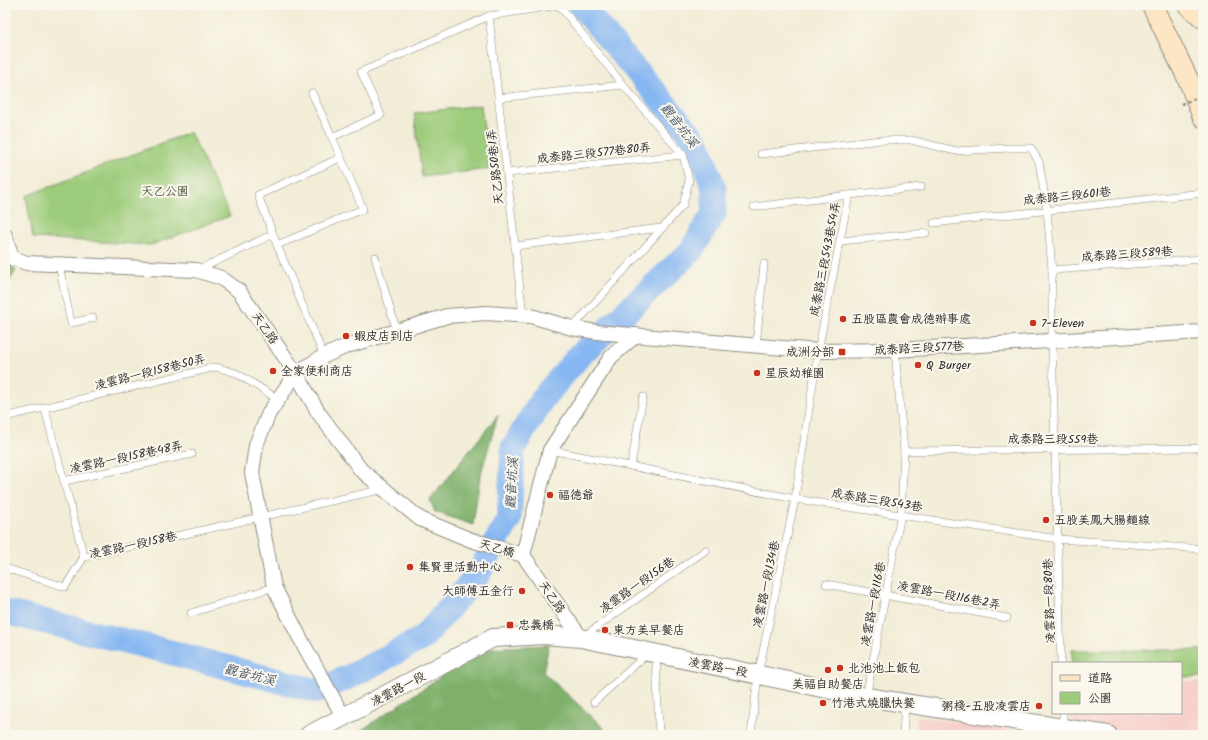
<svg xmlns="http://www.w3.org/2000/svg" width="1208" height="740" font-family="Kalam,'LXGW WenKai TC',sans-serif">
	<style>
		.built { fill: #f7d0cc }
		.green { fill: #9dcc7b; stroke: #647c53 }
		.forest { fill: #7eb06b; stroke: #546e4b }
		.water { fill: #87b7f2; stroke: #59718e }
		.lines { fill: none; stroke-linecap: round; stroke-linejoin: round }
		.river { stroke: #87b7f2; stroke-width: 25 }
		.service-casing { stroke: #8e8c81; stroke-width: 8 }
		.minor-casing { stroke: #8e8c81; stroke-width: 16 }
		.tertiary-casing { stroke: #8e8c81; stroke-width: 20 }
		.secondary-casing { stroke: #8e8c81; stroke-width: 22 }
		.service { stroke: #fff; stroke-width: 7 }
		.minor { stroke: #fff; stroke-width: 14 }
		.tertiary { stroke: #fff; stroke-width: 18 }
		.secondary { stroke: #fce6c4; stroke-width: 20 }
		.path-bridge { stroke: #8e8c81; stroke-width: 2.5; stroke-dasharray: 3 3; stroke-linecap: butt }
		.poi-dot { fill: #c8321e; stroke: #fbf7ec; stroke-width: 1.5 }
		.labels { text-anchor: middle; stroke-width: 4; stroke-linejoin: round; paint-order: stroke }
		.street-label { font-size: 12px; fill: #2b2b2b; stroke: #fbf7ec }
		.park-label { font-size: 12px; fill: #4d5b43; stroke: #fbf7ec }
		.poi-label { font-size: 12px; fill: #2b2b2b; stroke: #fbf7ec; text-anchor: start }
		.water-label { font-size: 13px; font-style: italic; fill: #475567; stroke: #fbf7ec }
	</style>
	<rect width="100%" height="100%" fill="#fbf7ec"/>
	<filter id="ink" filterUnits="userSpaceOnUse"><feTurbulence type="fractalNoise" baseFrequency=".025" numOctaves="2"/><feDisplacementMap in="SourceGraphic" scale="8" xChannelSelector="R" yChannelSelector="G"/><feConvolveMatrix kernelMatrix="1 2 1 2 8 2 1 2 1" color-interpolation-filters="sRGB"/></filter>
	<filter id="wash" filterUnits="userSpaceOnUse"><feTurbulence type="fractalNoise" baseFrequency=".012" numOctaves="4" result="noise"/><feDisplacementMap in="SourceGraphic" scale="16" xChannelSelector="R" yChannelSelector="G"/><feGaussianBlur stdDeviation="0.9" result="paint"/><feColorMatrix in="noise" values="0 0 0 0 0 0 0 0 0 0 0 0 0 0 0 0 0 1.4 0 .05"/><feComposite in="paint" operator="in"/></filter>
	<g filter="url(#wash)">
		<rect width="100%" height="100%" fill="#f2edd7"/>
		<g class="built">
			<polygon points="1181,681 1203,682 1203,735 1071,735 1071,713 1181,713"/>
			<polygon points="917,716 1044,735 914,735"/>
		</g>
		<g class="green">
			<polygon points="481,105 489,169 422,177 414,113"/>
			<polygon points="190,132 230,216 151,245 33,238 26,196"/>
			<polygon points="1072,650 1203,650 1203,677 1181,677 1181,663 1072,663"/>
		</g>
		<g class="forest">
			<polygon points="5,259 16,270 5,289"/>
			<polygon points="498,415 480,477 473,525 435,512 430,500"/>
			<polygon points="549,645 543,672 603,727 604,735 354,735 484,648"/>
		</g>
		<polygon class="water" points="576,5 587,5 603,25 598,35"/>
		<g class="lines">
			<polyline class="river" points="5,612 150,647 317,691 351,676 423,638 477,576 509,519 513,448 543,398 580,355 691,251 714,213 714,189 698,143 580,5"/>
		</g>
	</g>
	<g filter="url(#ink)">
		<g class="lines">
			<defs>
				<g id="service">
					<polyline points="489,16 523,316"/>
					<polyline points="312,93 332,137"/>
					<polyline points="498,98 623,85"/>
					<polyline points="761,154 881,140 911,140 956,151 1009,148 1031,148 1039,162 1047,209 1052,270 1052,340 1061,663"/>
					<polyline points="507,173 683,155"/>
					<polyline points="849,195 921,187"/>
					<polyline points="934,223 1203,193"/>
					<polyline points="840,241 926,233"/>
					<polyline points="277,245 258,195 340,158"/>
					<polyline points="515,246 661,228"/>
					<polyline points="375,257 397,332"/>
					<polyline points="59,265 71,323 93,318"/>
					<polyline points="198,270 273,234"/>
					<polyline points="1052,270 1203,259"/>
					<polyline points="756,346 764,264"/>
					<polyline points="324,356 277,245 363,209 332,137 381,115 361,72 489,16 559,5 623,85 683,155 689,181 683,205 572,328"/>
					<polyline points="45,409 84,557"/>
					<polyline points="5,417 216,367 236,373 278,399"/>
					<polyline points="550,450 795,499 1058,539 1203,549"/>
					<polyline points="904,451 1203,448"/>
					<polyline points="631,466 643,397"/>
					<polyline points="64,481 192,454"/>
					<polyline points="84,557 384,489"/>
					<polyline points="5,568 65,587 84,557"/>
					<polyline points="826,584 1007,618"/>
					<polyline points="191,613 274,587"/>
					<polyline points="584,636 706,550"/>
					<polyline points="656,655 659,735"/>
					<polyline points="866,697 901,514 904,451 895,350"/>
					<polyline points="594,702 647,654"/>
					<polyline points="1063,713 1063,727"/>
					<polyline points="751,735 758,675 795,499 818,351 849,195 754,207"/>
					<polyline points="903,735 905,703"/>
				</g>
				<g id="minor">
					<polyline points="5,235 12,258 27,263 196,270 221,278 239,291 296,373 318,412 361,470 420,519 471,540 523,555"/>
					<polyline points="523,555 550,450 611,357 636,335"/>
					<polyline points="523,555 581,638"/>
					<polyline points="344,718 300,638 274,587 252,473 256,445 269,413 296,373 324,356 347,346 447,316 486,313 531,316 572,328 597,332 818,351 895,350 1203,332"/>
				</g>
				<polyline id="tertiary" points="309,735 493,638 544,635 581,638 866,697 1108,735"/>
				<g id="secondary">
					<polyline points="1152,5 1188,79 1203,117"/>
					<polyline points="1188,5 1203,18"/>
				</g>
			</defs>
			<use href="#service" class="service-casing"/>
			<use href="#minor" class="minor-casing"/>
			<use href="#tertiary" class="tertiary-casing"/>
			<use href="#secondary" class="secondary-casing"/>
			<use href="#service" class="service"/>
			<use href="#minor" class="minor"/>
			<use href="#tertiary" class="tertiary"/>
			<use href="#secondary" class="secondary"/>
			<polyline class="path-bridge" points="1181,104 1203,95"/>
		</g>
	</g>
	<g class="poi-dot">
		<circle cx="843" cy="319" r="4"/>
		<circle cx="1033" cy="323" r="4"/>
		<circle cx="346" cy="336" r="4"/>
		<rect x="838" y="348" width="8" height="8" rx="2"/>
		<circle cx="918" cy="365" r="4"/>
		<circle cx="273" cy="371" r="4"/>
		<circle cx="757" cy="373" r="4"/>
		<circle cx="550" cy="495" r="4"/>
		<circle cx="1046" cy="520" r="4"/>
		<circle cx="410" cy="567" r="4"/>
		<circle cx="522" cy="591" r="4"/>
		<rect x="506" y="621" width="8" height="8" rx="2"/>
		<circle cx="605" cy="630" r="4"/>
		<circle cx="840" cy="668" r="4"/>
		<circle cx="828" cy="670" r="4"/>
		<circle cx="823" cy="703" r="4"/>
		<circle cx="1039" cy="706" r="4"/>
	</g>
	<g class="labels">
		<g class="street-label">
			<text transform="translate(594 153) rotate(-6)" y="4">成泰路三段577巷80弄</text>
			<text transform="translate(495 167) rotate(-96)" y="4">天乙路50巷1弄</text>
			<text transform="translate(1067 196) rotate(-6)" y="4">成泰路三段601巷</text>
			<text transform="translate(1127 254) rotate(-4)" y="4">成泰路三段589巷</text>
			<text transform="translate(825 259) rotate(-79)" y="4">成泰路三段543巷54弄</text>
			<text transform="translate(265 328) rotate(55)" y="4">天乙路</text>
			<text transform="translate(919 348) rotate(-3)" y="4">成泰路三段577巷</text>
			<text transform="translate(150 372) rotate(-14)" y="4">凌雲路一段158巷50弄</text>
			<text x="1053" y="443">成泰路三段559巷</text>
			<text transform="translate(126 457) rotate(-12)" y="4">凌雲路一段158巷48弄</text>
			<text transform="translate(877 500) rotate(9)" y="4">成泰路三段543巷</text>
			<text transform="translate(133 545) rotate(-12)" y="4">凌雲路一段158巷</text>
			<text transform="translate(497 548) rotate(16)" y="4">天乙橋</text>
			<text transform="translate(766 584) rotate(-78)" y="4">凌雲路一段134巷</text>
			<text transform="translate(637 585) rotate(-35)" y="4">凌雲路一段156巷</text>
			<text transform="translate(949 595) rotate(11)" y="4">凌雲路一段116巷2弄</text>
			<text transform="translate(552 597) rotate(55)" y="4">天乙路</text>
			<text transform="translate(1049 601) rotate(-92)" y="4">凌雲路一段80巷</text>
			<text transform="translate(873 604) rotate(-79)" y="4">凌雲路一段116巷</text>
			<text transform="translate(718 667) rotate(11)" y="4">凌雲路一段</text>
			<text transform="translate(398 689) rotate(-28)" y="4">凌雲路一段</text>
		</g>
		<g class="park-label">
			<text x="165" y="195">天乙公園</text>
		</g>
		<g class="poi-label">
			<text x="851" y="323">五股區農會成德辦事處</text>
			<text x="1041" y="327">7-Eleven</text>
			<text x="354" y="340">蝦皮店到店</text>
			<text x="834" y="356" text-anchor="end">成洲分部</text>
			<text x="926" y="369">Q Burger</text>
			<text x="281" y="375">全家便利商店</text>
			<text x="765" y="377">星辰幼稚園</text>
			<text x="558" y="499">福德爺</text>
			<text x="1054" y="524">五股美鳳大腸麵線</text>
			<text x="418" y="571">集賢里活動中心</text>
			<text x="514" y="595" text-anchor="end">大師傅五金行</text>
			<text x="518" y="629">忠義橋</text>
			<text x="613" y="634">東方美早餐店</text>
			<text x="848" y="672">北池池上飯包</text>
			<text x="828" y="688" text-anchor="middle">美福自助餐店</text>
			<text x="831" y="707">竹港式燒臘快餐</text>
			<text x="1031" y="710" text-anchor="end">粥棧-五股凌雲店</text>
		</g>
		<g class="water-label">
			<text transform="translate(680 125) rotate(52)" y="5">觀音坑溪</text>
			<text transform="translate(511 483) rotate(-87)" y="5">觀音坑溪</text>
			<text transform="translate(250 674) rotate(14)" y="5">觀音坑溪</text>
		</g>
	</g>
	<rect width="1208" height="740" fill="none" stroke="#fbf7ec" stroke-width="20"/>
	<rect x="1052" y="662" width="130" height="52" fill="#fbf7ec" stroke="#a8a59f"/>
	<rect x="1060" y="675" width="20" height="6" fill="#fce6c4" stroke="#a8a59f"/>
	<text x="1088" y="682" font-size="12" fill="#2b2b2b">道路</text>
	<rect x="1060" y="692" width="20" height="12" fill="#9dcc7b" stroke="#a8a59f"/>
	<text x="1088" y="702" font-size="12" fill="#2b2b2b">公園</text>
</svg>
